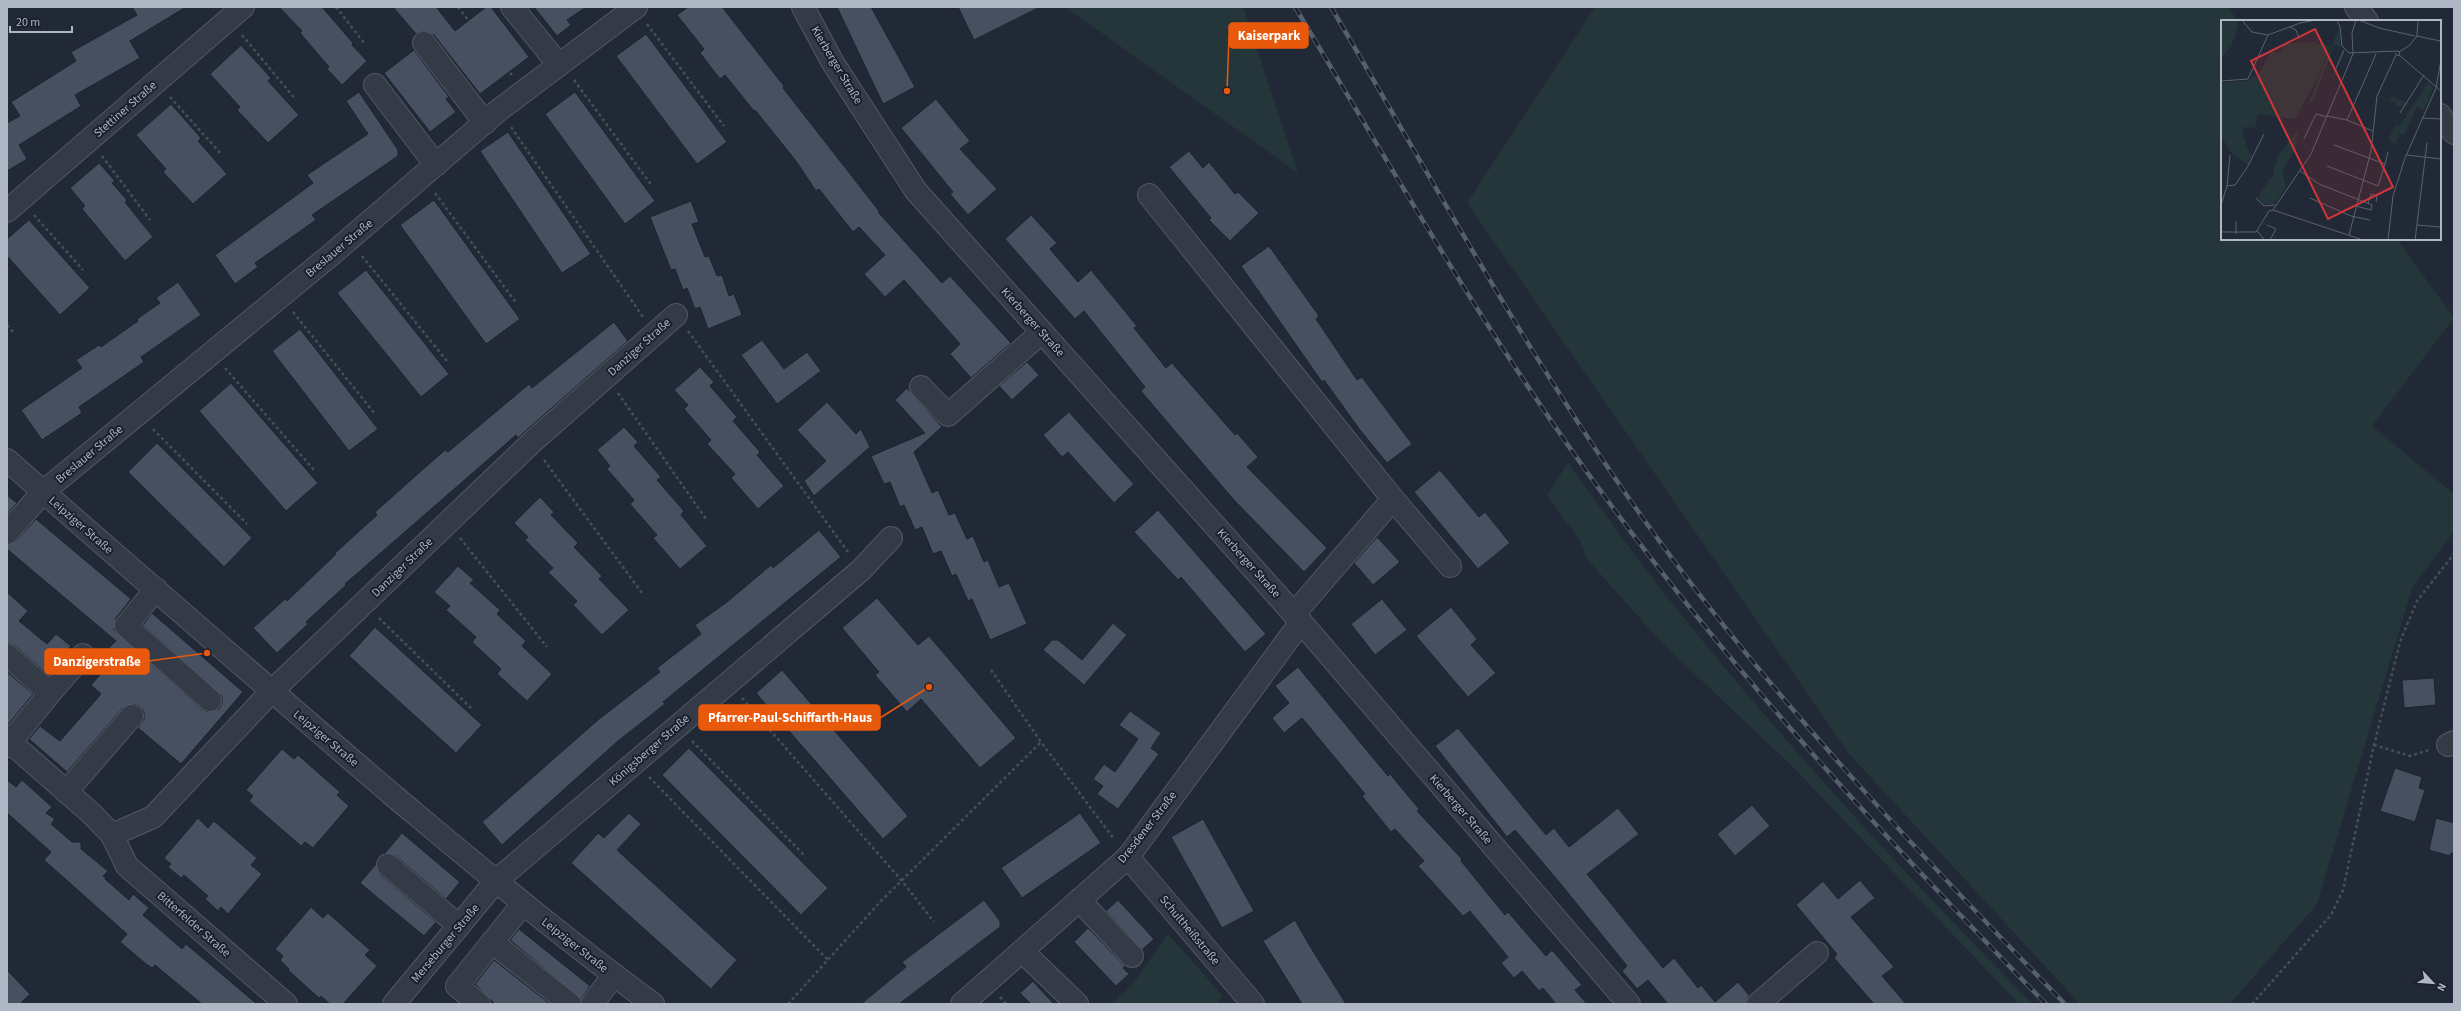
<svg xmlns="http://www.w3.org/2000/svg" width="2461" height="1011" font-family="'Source Sans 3',sans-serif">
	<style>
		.green { fill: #243639 }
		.building { fill: #475061; stroke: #1c222e }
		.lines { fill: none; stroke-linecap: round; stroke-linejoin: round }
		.minor-casing { stroke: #525965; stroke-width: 24 }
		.path { stroke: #405255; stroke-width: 2.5; stroke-dasharray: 3 3; stroke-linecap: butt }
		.minor { stroke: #343b47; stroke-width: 22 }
		.rail-casing { stroke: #565f6e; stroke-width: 4.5 }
		.rail { stroke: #1a202c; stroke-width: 3; stroke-dasharray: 9; stroke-linecap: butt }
		.labels { text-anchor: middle; stroke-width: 4; stroke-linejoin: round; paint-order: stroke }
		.street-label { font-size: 12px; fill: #afb6c4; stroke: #1a202c }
		.inset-road { fill: none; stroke: #5a616f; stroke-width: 1 }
		.view { fill: #d23638; fill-opacity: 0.15; stroke: #d23638; stroke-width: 2 }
		.inset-edge { fill: none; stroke: #afb6c4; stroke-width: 2 }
		.leader { fill: none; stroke: #e8590c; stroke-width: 1.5 }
		.callout-dot { fill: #e8590c; stroke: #1a202c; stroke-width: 1.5 }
		.callout { fill: #e8590c; stroke: #e8590c; stroke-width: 1.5 }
		.callout-label { font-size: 13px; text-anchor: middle; font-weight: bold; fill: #fff }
	</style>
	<rect width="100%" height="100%" fill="#212937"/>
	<g class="green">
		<polygon points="1067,7 1243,7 1298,173 1068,9"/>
		<polygon points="1595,7 2228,7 2238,21 2222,21 2222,239 2397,239 2454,318 2372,426 2454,494 2454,531 2412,588 2317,904 2230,1004 2080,1004 1850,755 1467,203"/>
		<path d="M1568 463C1606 515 1643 568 1684 618 1793 753 1911 881 2033 1004H2019L1794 768 1661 642 1587 559 1580 541 1547 495Z"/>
		<polygon points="1168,934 1223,996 1216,1004 1112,1004 1132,985"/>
	</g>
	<g class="building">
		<polygon points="132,7 186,7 130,41 140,58 75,95 81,106 19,145 27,159 7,171 7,123 20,116 11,102 76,61 71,52 137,15"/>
		<polygon points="279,7 322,7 353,43 352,45 367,61 342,85 327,69 329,67 300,33 302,31"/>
		<polygon points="393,7 436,7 455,31 486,7 491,7 529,57 480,94 434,35 423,31 416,34"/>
		<polygon points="534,7 586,7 567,20 571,25 557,36"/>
		<polygon points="688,7 722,7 784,86 783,88 879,211 878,212 942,283 950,276 1011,343 971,378 950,354 960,344 904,280 885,297 864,274 885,255 859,227 853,232 819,189 816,191 796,161 755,110 754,111 725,75 720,79 700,53 704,49 677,15"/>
		<polygon points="837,7 871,7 915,87 883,104"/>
		<polygon points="958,7 1040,7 974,40"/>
		<polygon points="646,34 727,142 697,164 616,56"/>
		<polygon points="241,45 271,78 268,81 299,115 268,143 237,110 240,107 210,74"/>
		<polygon points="414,50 449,97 446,99 456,112 430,132 384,73"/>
		<polygon points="359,92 398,150 398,156 312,215 316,220 255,263 258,267 235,284 215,255 313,183 307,175 368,134 346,101"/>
		<polygon points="575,92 655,201 625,224 545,114"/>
		<polygon points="936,99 970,141 960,149 997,189 968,215 950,194 953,192 901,128"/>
		<polygon points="171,104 201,138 198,141 227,174 193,204 163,172 166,169 136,135"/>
		<polygon points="508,132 591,254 562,273 480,151"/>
		<polygon points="1189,151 1203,168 1209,162 1235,194 1238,192 1259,213 1230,241 1209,220 1211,218 1169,167"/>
		<polygon points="99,163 115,181 112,183 127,200 125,202 153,237 125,261 82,209 85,206 70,188"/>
		<polygon points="434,200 520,319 486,344 400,225"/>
		<polygon points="691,201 699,222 692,224 705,257 709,256 717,276 722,275 729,296 734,294 742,315 708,329 700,307 695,309 687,288 683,290 675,269 671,270 650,217"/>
		<polygon points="1031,215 1057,243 1050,249 1078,282 1091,270 1137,326 1134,328 1166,368 1172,363 1235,435 1237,433 1258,457 1247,467 1327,548 1304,572 1234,500 1173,429 1141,391 1145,387 1084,311 1075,319 1005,239"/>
		<polygon points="29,220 90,288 60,315 7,256 7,239"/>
		<polygon points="1269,246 1319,316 1316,319 1357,380 1362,377 1412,444 1387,463 1360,430 1324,380 1322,382 1241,266"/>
		<polygon points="366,270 449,374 421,397 337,293"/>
		<polygon points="178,282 201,315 141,357 144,362 79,407 82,413 42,440 21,410 82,368 76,360 99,345 101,347 138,321 137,319 160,303 156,298"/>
		<polygon points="614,322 628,341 521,435 518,438 516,435 491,457 345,584 346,585 306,622 308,624 277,653 253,628 285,599 287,601 336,554 335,553 377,515 375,512 429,464 445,450 448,452 529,384 532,388"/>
		<polygon points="300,329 378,429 349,451 272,351"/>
		<polygon points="762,340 784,369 807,352 821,371 777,404 741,355"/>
		<polygon points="1027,362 1039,375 1012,400 999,386"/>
		<polygon points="700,367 714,382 710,386 737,417 733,421 760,452 757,455 784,486 758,509 731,478 735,474 707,444 711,440 684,409 688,405 674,390"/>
		<polygon points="231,383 318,483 286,511 199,411"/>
		<polygon points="907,388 942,427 914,452 932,493 938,490 949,515 955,513 967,539 973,536 984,562 988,560 999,587 1009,583 1027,624 990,640 972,599 968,601 956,574 952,576 941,551 933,554 922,527 915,530 904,505 900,507 890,482 884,484 871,456 925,433 895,400"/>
		<polygon points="827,402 856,434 861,429 870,447 814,496 804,481 826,461 797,430"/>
		<polygon points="1069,412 1134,484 1114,503 1068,452 1062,457 1043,435"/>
		<polygon points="624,427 638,442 634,446 661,477 657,480 684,511 681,515 707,546 680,569 653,538 657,535 630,504 634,500 607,469 610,466 597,450"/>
		<polygon points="157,443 252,538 224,567 128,472"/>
		<polygon points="1440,470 1479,517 1485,512 1510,543 1478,569 1414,492"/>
		<polygon points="7,495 17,503 7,514"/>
		<polygon points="540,497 554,512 551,515 578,543 574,547 602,576 599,579 629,610 602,635 573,605 577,601 548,572 553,568 525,540 528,537 514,523"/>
		<polygon points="1158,510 1266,634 1245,652 1181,577 1178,580 1134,532"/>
		<polygon points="36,519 131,599 116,618 114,630 202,709 208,712 219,709 222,703 222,696 143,625 152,613 243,692 181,764 138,728 144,719 144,712 140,707 134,704 123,708 67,772 29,739 40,726 60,741 101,694 91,685 117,655 109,648 116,641 7,549 7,545 16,541"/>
		<polygon points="819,530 841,557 663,702 665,704 618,741 502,845 482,822 599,719 660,672 657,668 701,634 695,625 727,602 771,565 773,568"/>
		<polygon points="1377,537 1400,562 1373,585 1354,563"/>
		<polygon points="458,566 474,580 470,583 500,610 497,614 526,641 522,646 552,674 527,701 497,674 501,669 472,642 476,637 446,610 450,606 434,592"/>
		<polygon points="7,592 28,611 19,621 47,644 56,634 71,646 47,674 15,646 7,643"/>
		<polygon points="877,598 918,645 929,636 1016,738 980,768 921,699 907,712 875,675 879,672 842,628"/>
		<polygon points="1382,599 1407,630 1375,655 1351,624"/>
		<polygon points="1451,607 1477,639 1471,645 1496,673 1468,697 1416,636"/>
		<polygon points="1113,623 1127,635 1084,685 1043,650 1052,640 1058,640 1082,660"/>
		<polygon points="375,627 482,725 456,753 349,656"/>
		<polygon points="1298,667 1388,776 1390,774 1419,809 1417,811 1462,859 1461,861 1505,915 1508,912 1546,956 1552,950 1582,985 1575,990 1587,1004 1556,1004 1543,988 1539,991 1522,971 1514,978 1501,963 1508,957 1470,911 1463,916 1418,866 1424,861 1395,829 1391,832 1362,796 1365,794 1302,718 1284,733 1272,718 1289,703 1275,686"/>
		<polygon points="782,670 908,816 883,839 756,693"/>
		<polygon points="7,672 33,694 7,726"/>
		<polygon points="2434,678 2436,705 2404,708 2402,680"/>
		<polygon points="1130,711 1161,733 1151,748 1159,754 1118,809 1097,794 1103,786 1093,779 1104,764 1115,772 1138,739 1119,725"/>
		<polygon points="1458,728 1546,835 1554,828 1569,847 1618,808 1639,834 1587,874 1663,968 1674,958 1698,988 1701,985 1715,1002 1738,982 1749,995 1746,1004 1668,1004 1648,980 1637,989 1622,971 1627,966 1560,883 1515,830 1507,837 1435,746"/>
		<polygon points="689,748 828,888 801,915 662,775"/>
		<polygon points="282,749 294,759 298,755 340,792 337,795 349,806 313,848 305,842 301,846 249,801 253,796 246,790"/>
		<polygon points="2395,768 2422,777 2419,788 2425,790 2415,822 2380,811"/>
		<polygon points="7,780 16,787 22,780 52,807 46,813 55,819 51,824 72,842 81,842 81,849 108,871 103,876 106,878 105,879 129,900 133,894 149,908 143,915 182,949 186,944 257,1004 202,1004 155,965 152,968 145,963 120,942 127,934 44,860 51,852 7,813"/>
		<polygon points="1752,805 1770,826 1735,856 1717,834"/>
		<polygon points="629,813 641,824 617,850 737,960 711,989 571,863 598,833 604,838"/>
		<polygon points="1080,813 1101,843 1022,898 1001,868"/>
		<polygon points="198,818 208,828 214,821 257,858 251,865 262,874 228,914 221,907 218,911 205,899 208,896 184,875 181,878 168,867 171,864 164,858"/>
		<polygon points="2436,818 2454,823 2454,853 2451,853 2450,856 2429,850"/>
		<polygon points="1203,819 1254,911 1222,928 1171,837"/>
		<polygon points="402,833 460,882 446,899 396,856 385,853"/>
		<polygon points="376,864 380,874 436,922 424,936 360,883"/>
		<polygon points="1860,880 1875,898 1851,917 1894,967 1882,976 1906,1004 1874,1004 1834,958 1837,954 1796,905 1823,881 1838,899"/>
		<polygon points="984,900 1000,921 1000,927 899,1004 861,1004 906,967 902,962"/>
		<polygon points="1118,900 1154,939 1142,950 1106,911"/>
		<polygon points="311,907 323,918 328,913 345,928 370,950 365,955 377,966 343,1004 330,1004 321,996 319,998 288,970 289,969 280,960 283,956 275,949"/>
		<polygon points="1295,920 1308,943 1346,1004 1302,1004 1263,941"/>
		<polygon points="1088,928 1125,966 1123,968 1129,974 1116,986 1074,942"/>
		<polygon points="519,929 590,986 581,999 510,940"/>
		<polygon points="494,960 550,1004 495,1004 475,984"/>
		<polygon points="7,970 30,994 20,1004 7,1004"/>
		<polygon points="1033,981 1039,988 1054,1004 1031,1004 1020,993"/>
	</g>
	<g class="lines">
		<defs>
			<g id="minor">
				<polyline points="512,7 559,65"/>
				<polyline points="803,7 833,63 916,191 1301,622 1629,1004"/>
				<polyline points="2356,7 2367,21"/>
				<polyline points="424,43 485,123"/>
				<polyline points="375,85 436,165"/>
				<polyline points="2440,115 2454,133"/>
				<polyline points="1149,195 1393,499 1294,614"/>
				<polyline points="7,211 243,7"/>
				<polyline points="921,387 948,415 1042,332"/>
				<path d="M7 460C136 573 265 686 395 797 480 868 564 939 653 1004"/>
				<polyline points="1393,499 1450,566"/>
				<polyline points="7,533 43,492 332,254 499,110 636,7"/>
				<polyline points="156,589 126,626 210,700"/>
				<polyline points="7,655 50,693 7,746"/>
				<polyline points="50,693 83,655"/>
				<polyline points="10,742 93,815 112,835"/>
				<polyline points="2448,745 2454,742"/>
				<polyline points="66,792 132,716"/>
				<polyline points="1128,857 1253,1004"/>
				<polyline points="388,865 459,926"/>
				<polyline points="1079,900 1132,956"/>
				<polyline points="492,942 570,1004"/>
				<polyline points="1022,951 1077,1004"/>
				<polyline points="286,1004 127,866 112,835 153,817 272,691 531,443 676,315"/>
				<polyline points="394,1004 496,881 861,570 891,538"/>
				<polyline points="479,1004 457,986 523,904"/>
				<polyline points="592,1004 614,975"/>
				<polyline points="962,1004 1128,857 1301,622"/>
				<polyline points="1758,1004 1817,953"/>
			</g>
		</defs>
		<use href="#minor" class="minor-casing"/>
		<g class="path">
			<polyline points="336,7 364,43"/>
			<polyline points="458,7 512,75"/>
			<polyline points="647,24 724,126"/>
			<polyline points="242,35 296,100"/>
			<polyline points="574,80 652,186"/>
			<polyline points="170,97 222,155"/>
			<polyline points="511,127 643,317"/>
			<polyline points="102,156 150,220"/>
			<polyline points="435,193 517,304"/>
			<polyline points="34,215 83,270"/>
			<polyline points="362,256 447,361"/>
			<polyline points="293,312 375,414"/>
			<polyline points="7,325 13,332"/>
			<polyline points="688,331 848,552"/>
			<polyline points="225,368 314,470"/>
			<polyline points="618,393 706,519"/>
			<polyline points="153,429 247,524"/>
			<polyline points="544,460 642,593"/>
			<polyline points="460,538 547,647"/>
			<polyline points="379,618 473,710"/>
			<polyline points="991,670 1041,742 1114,839"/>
			<polyline points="742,698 902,881 934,922"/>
			<polyline points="692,741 804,855"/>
			<polyline points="2374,745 2410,756 2429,750"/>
			<polyline points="649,777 828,960"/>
			<polyline points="1000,997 1006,1004"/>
			<polyline points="788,1004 880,902 1041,742"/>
			<polyline points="2252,1004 2331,915 2343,890 2374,745 2400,642 2417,601 2454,554"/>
		</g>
		<use href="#minor" class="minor"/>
		<defs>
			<g id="rail">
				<path d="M1295 7C1395 174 1492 344 1608 501 1740 681 1891 845 2046 1004"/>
				<path d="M1331 7C1433 181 1530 360 1647 524 1771 697 1917 852 2065 1004"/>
			</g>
		</defs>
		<use href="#rail" class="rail-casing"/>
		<use href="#rail" class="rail"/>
	</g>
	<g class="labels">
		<g class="street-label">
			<text transform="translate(837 65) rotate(59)" y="4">Kierberger Straße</text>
			<text transform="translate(125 109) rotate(-41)" y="4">Stettiner Straße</text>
			<text transform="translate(339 248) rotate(-40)" y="4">Breslauer Straße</text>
			<text transform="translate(1033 322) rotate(48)" y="4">Kierberger Straße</text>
			<text transform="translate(639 347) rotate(-42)" y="4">Danziger Straße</text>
			<text transform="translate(89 454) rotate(-40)" y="4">Breslauer Straße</text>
			<text transform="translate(81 525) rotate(41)" y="4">Leipziger Straße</text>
			<text transform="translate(1249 563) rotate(48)" y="4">Kierberger Straße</text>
			<text transform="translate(402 567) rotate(-44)" y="4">Danziger Straße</text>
			<text transform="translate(326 738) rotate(40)" y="4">Leipziger Straße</text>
			<text transform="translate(649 750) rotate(-41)" y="4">Königsberger Straße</text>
			<text transform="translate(1461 809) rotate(49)" y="4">Kierberger Straße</text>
			<text transform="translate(1147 827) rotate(-52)" y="4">Dresdener Straße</text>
			<text transform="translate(194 924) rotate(41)" y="4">Bitterfelder Straße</text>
			<text transform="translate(1190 930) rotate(50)" y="4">Schultheißstraße</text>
			<text transform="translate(445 943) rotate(-50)" y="4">Merseburger Straße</text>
			<text transform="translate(575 945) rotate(38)" y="4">Leipziger Straße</text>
		</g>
	</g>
	<g transform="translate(2221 20)">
		<rect width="220" height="220" fill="#212937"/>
		<path d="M0 0H18L11 25 0 39ZM118 8 120 28 113 25 93 80 87 84ZM92 22 109 26 97 57 74 99 37 94 34 108 23 107 21 111 28 133 31 134 27 145 9 132 0 115V63L29 60 32 56 36 58 50 31 60 33 62 24ZM208 61 212 69 203 90 196 87 183 115 179 113 174 124 167 119 175 105 178 107ZM158 75 169 80 171 76 186 83 184 87 176 86 175 83 158 77ZM77 110 74 130 61 151 65 167 54 183 43 185 37 177 49 158H52L53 148 58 134Z" fill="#243639"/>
		<path class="inset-road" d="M21 0 31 12 47 15 79 3 95 0M116 0 119 7 121 26 128 33 177 31 179 33 177 36 174 33M138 0 158 8 194 16M69 7 75 10 78 18M196 16 219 21M178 32 189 25 196 16 197 0M178 35 220 71M114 51 123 30M0 61 27 59 47 15M179 93 203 55M106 96 126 100 152 111M202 98 220 99M126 100 155 34M83 119 95 94 106 97M113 125 164 144 167 132M186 135 220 139M106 146 157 166 164 144M79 151 98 164 151 185 150 190 135 186M6 166 14 165 27 146 43 114M35 178 43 186 54 185M89 178 130 196 149 200M147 184 150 174 156 176 155 182M0 185 6 166 9 135M52 190 90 134 132 34 131 13 135 0M52 190 142 220M15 201V214M46 205 55 209 49 220M196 205 220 207M36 211 44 220M1 212H35L48 191 52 190M128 215 150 131 156 76 175 35M167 220 172 176 184 138 215 68 220 40M194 220 206 123"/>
		<path class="view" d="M94 9 172 167 107 199 30 41Z"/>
		<rect width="220" height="220" class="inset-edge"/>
	</g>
	<path class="leader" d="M1227 91L1229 36M207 653L149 661M929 687L880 718"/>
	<g class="callout-dot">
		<circle cx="1227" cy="91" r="4"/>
		<circle cx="207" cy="653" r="4"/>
		<circle cx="929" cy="687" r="4"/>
	</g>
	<g class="callout">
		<rect x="1229" y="23" width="79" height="25" rx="4"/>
		<rect x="45" y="649" width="104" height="25" rx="4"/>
		<rect x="699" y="705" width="181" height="25" rx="4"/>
	</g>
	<g class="callout-label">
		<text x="1269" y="40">Kaiserpark</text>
		<text x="97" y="666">Danzigerstraße</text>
		<text x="790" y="722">Pfarrer-Paul-Schiffarth-Haus</text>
	</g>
	<rect width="2461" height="1011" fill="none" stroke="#afb6c4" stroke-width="16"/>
	<g transform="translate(2433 983) rotate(116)" stroke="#1a202c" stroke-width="3" paint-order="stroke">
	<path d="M0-3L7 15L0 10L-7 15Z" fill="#afb6c4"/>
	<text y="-6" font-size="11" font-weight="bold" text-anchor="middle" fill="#afb6c4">N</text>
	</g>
	<path d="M10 26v6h62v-6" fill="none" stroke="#afb6c4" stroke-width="2"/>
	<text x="16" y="26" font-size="12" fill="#afb6c4" stroke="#1a202c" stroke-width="3" paint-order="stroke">20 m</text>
</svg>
